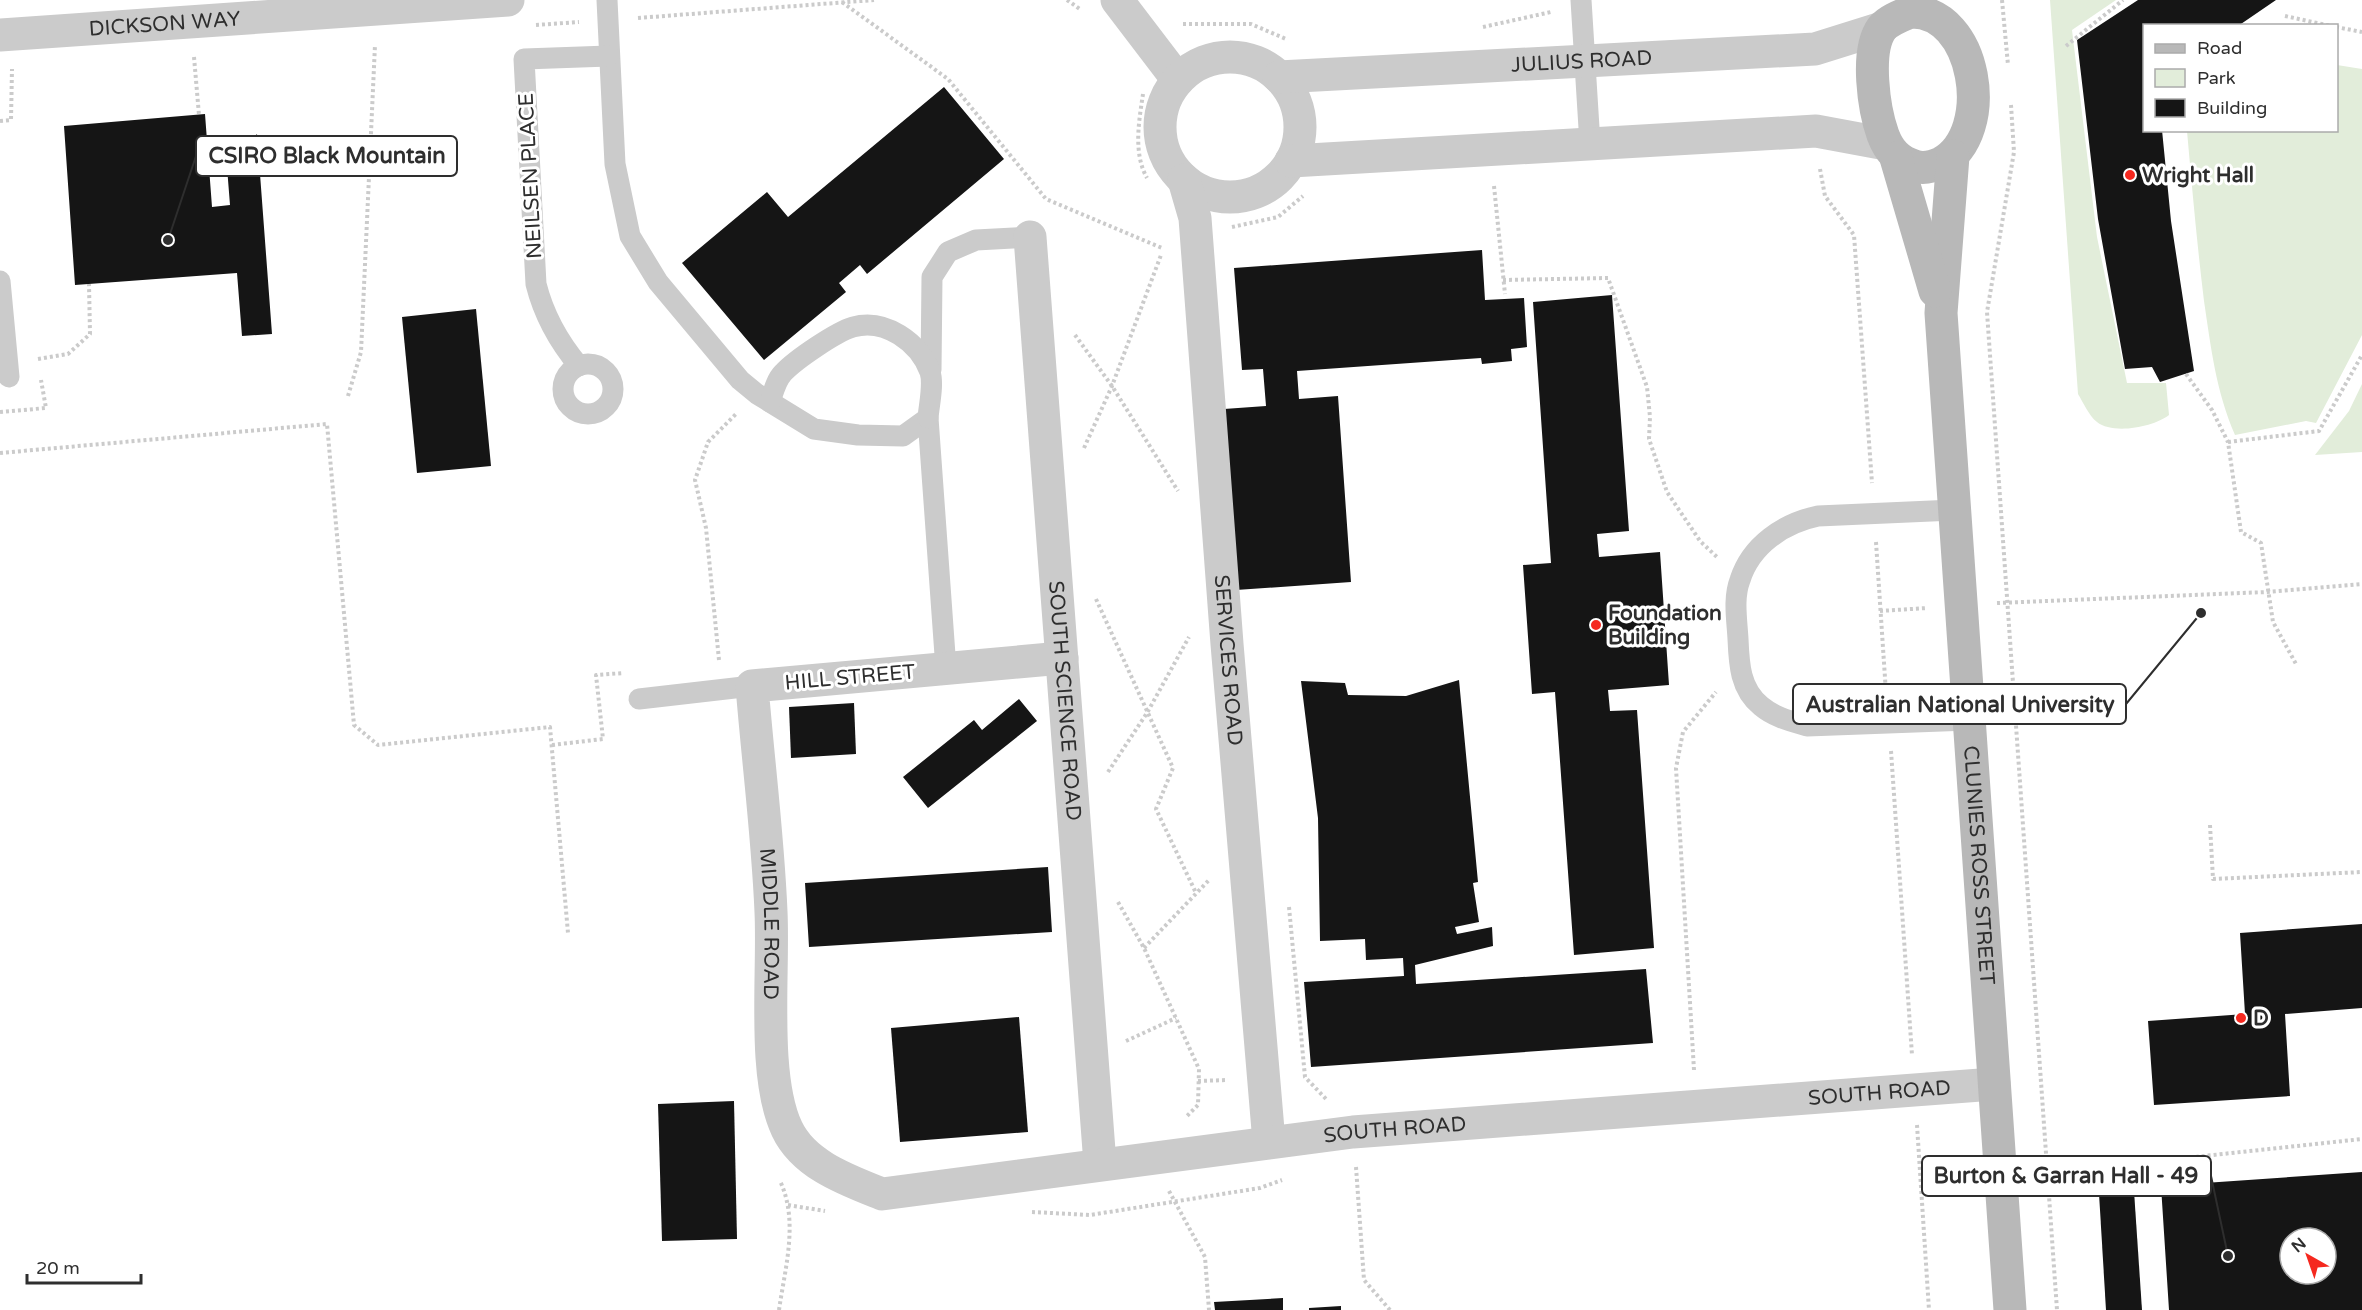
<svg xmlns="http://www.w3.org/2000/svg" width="2362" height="1310" font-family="'Varela Round',sans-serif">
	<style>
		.green { fill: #e2edda }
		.building { fill: #151515; fill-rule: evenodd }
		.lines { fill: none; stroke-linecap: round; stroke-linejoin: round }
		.path { stroke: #cbcbcb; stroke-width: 4; stroke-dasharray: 3 3; stroke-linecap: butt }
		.lane { stroke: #cbcbcb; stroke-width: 21 }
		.street { stroke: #cbcbcb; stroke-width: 33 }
		.secondary { stroke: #b8b8b8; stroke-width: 33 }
		.poi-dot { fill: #f5281f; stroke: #fff; stroke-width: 2 }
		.labels { text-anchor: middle; stroke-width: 6; stroke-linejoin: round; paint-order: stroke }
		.street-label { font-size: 21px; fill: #2e2e2e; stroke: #fff }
		.poi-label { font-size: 21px; font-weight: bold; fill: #2e2e2e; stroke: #fff; text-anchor: start }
		.leader { fill: none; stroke: #2e2e2e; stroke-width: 2 }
		.callout-dot { fill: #2e2e2e; stroke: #fff; stroke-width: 2 }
		.callout { fill: #fff; stroke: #2e2e2e; stroke-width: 2 }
		.callout-label { font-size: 22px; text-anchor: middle; font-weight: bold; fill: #2e2e2e }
	</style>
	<rect width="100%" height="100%" fill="#fff"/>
	<g class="green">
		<path d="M2050 0H2116L2072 30 2097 237 2127 383H2166L2169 415C2154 427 2113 435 2097 422 2089 416 2083 402 2078 394Z"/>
		<path d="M2337 65 2362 69V335L2316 423 2306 421 2235 435C2216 391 2211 348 2204 301 2197 244 2192 187 2187 131L2336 130Z"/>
		<polygon points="2362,384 2362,452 2315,455 2349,411"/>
	</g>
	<g class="building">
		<polygon points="2138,0 2276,0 2238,26 2144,26 2144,130 2162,130 2171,221 2194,371 2160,382 2152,367 2125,369 2098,219 2077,40"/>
		<polygon points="944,87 1004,159 867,274 860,265 839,283 846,292 764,360 682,263 767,192 788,217"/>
		<polygon points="205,114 212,207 230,205 227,167 257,134 272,334 242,336 237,273 75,285 64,126"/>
		<polygon points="1482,250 1485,300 1524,298 1527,347 1511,349 1512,361 1482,364 1481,358 1297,371 1299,399 1338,396 1351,582 1236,590 1224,409 1266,406 1263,369 1242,370 1234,268"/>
		<polygon points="1612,295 1629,531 1597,534 1599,557 1660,552 1669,685 1608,690 1610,711 1637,710 1654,948 1574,955 1555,692 1532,694 1523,565 1551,563 1533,302"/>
		<polygon points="476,309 491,466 417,473 402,317"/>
		<polygon points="1459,680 1478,882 1473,883 1479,922 1455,927 1457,934 1492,927 1493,946 1415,965 1416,984 1646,969 1653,1043 1311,1067 1304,982 1404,976 1403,958 1366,960 1365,939 1320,941 1318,818 1301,681 1345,683 1348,695 1406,696"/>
		<polygon points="1019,699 1037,721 928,808 903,777 974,720 982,730"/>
		<polygon points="854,703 856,754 791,758 789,707"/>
		<polygon points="1048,867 1052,932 809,947 805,883"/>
		<polygon points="2362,924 2362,1008 2285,1014 2290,1096 2154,1105 2148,1021 2245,1014 2240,933"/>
		<polygon points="1019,1017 1028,1132 900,1142 891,1028"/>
		<polygon points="734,1101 737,1239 662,1241 658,1104"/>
		<polygon points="2122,1158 2134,1191 2142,1310 2106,1310 2097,1160"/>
		<path d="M2362 1172V1310H2169L2161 1186ZM2290 1238H2326V1274H2290Z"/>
		<polygon points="1283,1298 1283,1310 1215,1310 1214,1302"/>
		<polygon points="1341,1306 1341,1310 1309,1310 1309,1308"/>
	</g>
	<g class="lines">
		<g class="path">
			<polyline points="1067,0 1081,10"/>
			<polyline points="2002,0 2008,65"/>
			<polyline points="842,2 948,79 1046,199 1162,248"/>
			<polyline points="2285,16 2331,26"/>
			<polyline points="638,18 874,0"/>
			<polyline points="1183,24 1251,24 1286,39"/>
			<polyline points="536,25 579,22"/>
			<polyline points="1483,27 1551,12"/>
			<polyline points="2336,27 2362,32"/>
			<polyline points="2066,46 2123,0"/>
			<polyline points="194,57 199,115"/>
			<path d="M1143 94C1139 121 1133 153 1147 178"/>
			<polyline points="2011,105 2014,152 1987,312 2057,1310"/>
			<polyline points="0,121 11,120 12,69"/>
			<polyline points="1820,169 1825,196 1854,235 1872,483"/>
			<polyline points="1494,186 1505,294"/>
			<polyline points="1232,227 1278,217 1303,196"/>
			<polyline points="1503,280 1608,278 1647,387 1650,417 1649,439 1667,492 1700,541 1718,558"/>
			<polyline points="1075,335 1112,386 1178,491"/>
			<polyline points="38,359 68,354 90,334 89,284"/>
			<polyline points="2186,374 2212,410 2228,442 2241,532 2261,543 2273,622 2296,664"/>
			<polyline points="348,396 361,352 375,45"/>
			<polyline points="0,412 46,408 41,380"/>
			<polyline points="2228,442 2319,431 2362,355"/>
			<polyline points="1084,448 1112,386 1161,255"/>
			<polyline points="0,453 327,424 354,725 378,745 550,727 568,933"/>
			<polyline points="1876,542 1886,693"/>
			<polyline points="1096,599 1173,768 1156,809 1196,893"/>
			<polyline points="1997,603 2267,592 2362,584"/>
			<polyline points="1880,611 1927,608"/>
			<polyline points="719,660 706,528 695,480 708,442 736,414"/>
			<polyline points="552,745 603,739 596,675 624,673"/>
			<polyline points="1891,751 1912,1055"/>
			<polyline points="1108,772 1147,713 1189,637"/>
			<polyline points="2210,825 2213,879 2362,872"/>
			<polyline points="1118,902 1144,948 1199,1069 1198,1105 1186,1117"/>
			<polyline points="1289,907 1305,1077 1327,1100"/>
			<polyline points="1144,948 1210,879"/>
			<polyline points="1126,1041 1176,1018"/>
			<polyline points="1694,1070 1676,768 1683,732 1716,692"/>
			<polyline points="1198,1081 1228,1080"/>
			<polyline points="1917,1125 1929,1310"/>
			<polyline points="2148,1162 2362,1139"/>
			<polyline points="1356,1167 1364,1280 1390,1310"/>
			<polyline points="1169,1191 1205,1257 1209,1310"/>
			<polyline points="788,1205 825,1211"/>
			<polyline points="1032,1212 1090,1215 1260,1188 1282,1180"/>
			<path d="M779 1310C785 1268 799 1221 780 1181"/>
		</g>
		<g class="lane">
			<polyline points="607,0 615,164 630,236 658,282 740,380 757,394 814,429 858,435 903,436 928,418 946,669"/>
			<polyline points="1581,0 1590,144"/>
			<polyline points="0,281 9,377"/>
			<circle cx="588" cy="389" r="25"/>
			<path d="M579 366C558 341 544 316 536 284L524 59 609 56"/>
			<polyline points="931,370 932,277 948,252 976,240 1030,237"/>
			<path d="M770 402C773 393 776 380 783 373 795 360 836 332 853 327 885 318 919 342 930 372 934 384 929 405 928 418"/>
			<path d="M1954 510 1818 516C1784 523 1751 545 1740 580 1733 598 1737 620 1738 639 1739 664 1740 689 1761 706 1774 717 1790 721 1807 726L1969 720"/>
			<polyline points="639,699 752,686"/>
		</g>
		<g class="street">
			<polyline points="1117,0 1178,80"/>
			<path id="s1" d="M0 35 508 0"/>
			<circle cx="1230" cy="127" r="70"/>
			<path id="s2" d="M1279 77 1815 49 1882 28"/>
			<polyline points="1291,161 1816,131 1886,144"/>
			<path id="s3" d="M1184 180 1195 218 1227 644 1269 1142"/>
			<path id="s4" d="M1030 237 1100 1164"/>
			<path id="s5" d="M1062 658 752 686C758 761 768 837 771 912 774 972 762 1077 787 1129 804 1165 847 1180 882 1194L1353 1132 1994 1084"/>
		</g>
		<g class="secondary">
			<path d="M1910 12C1976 9 1997 133 1941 163 1932 167 1923 169 1914 166 1898 161 1889 151 1883 135 1874 110 1865 51 1882 28 1889 20 1900 16 1910 12Z"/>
			<path id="s6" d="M1953 156 1941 313 2010 1310"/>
			<polyline points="1896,158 1935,291"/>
		</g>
	</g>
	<g class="poi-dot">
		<circle cx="2130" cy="175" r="6"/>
		<circle cx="1596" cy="625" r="6"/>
		<circle cx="2241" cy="1018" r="6"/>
	</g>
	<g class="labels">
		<g class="street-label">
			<text dy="7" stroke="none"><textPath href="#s1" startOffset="165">DICKSON WAY</textPath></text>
			<text dy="7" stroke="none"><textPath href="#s2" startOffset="303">JULIUS ROAD</textPath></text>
			<text transform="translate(530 176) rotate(-93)" y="7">NEILSEN PLACE</text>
			<text dy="7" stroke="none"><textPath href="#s3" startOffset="483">SERVICES ROAD</textPath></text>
			<text transform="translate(850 677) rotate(-5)" y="7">HILL STREET</text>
			<text dy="7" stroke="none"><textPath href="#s4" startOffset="465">SOUTH SCIENCE ROAD</textPath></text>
			<text dy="7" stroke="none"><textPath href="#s6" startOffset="711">CLUNIES ROSS STREET</textPath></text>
			<text dy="7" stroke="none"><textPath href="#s5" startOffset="550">MIDDLE ROAD</textPath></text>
			<text dy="7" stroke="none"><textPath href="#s5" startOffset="1878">SOUTH ROAD</textPath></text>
			<text dy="7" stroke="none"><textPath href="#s5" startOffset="1392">SOUTH ROAD</textPath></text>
		</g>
		<g class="poi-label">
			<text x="2142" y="182">Wright Hall</text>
			<text x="1608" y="620">Foundation<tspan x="1608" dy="24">Building</tspan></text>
			<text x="2253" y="1025">D</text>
		</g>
	</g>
	<path class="leader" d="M168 240L196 156M2201 613L2126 704M2228 1256L2211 1176"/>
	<g class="callout-dot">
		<circle cx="168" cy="240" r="6"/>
		<circle cx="2201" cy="613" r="6"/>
		<circle cx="2228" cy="1256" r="6"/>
	</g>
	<g class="callout">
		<rect x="196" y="136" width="261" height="40" rx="6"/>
		<rect x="1793" y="684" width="333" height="40" rx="6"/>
		<rect x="1922" y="1156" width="289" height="40" rx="6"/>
	</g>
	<g class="callout-label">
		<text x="327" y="163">CSIRO Black Mountain</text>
		<text x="1960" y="712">Australian National University</text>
		<text x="2066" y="1183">Burton &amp; Garran Hall - 49</text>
	</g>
	<rect x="2143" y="24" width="195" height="108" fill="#ffffff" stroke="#ababab" stroke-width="1.5"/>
	<rect x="2155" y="44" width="30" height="9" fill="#b8b8b8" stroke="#ababab" stroke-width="1.5"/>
	<text x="2197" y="54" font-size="18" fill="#2e2e2e">Road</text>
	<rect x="2155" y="69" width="30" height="18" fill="#e2edda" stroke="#ababab" stroke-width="1.5"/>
	<text x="2197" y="84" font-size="18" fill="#2e2e2e">Park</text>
	<rect x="2155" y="99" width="30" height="18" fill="#151515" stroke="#ababab" stroke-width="1.5"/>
	<text x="2197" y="114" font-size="18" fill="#2e2e2e">Building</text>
	<g transform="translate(2308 1256) rotate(320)"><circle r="28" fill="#ffffff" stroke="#ababab" stroke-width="1.5"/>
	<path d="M0-4.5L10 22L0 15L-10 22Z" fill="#f5281f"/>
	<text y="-9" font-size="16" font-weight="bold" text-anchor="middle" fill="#2e2e2e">N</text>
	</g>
	<path d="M27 1274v9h114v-9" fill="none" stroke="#2e2e2e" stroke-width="3"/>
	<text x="36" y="1274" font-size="18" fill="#2e2e2e" stroke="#ffffff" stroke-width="4.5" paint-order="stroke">20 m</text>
</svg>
